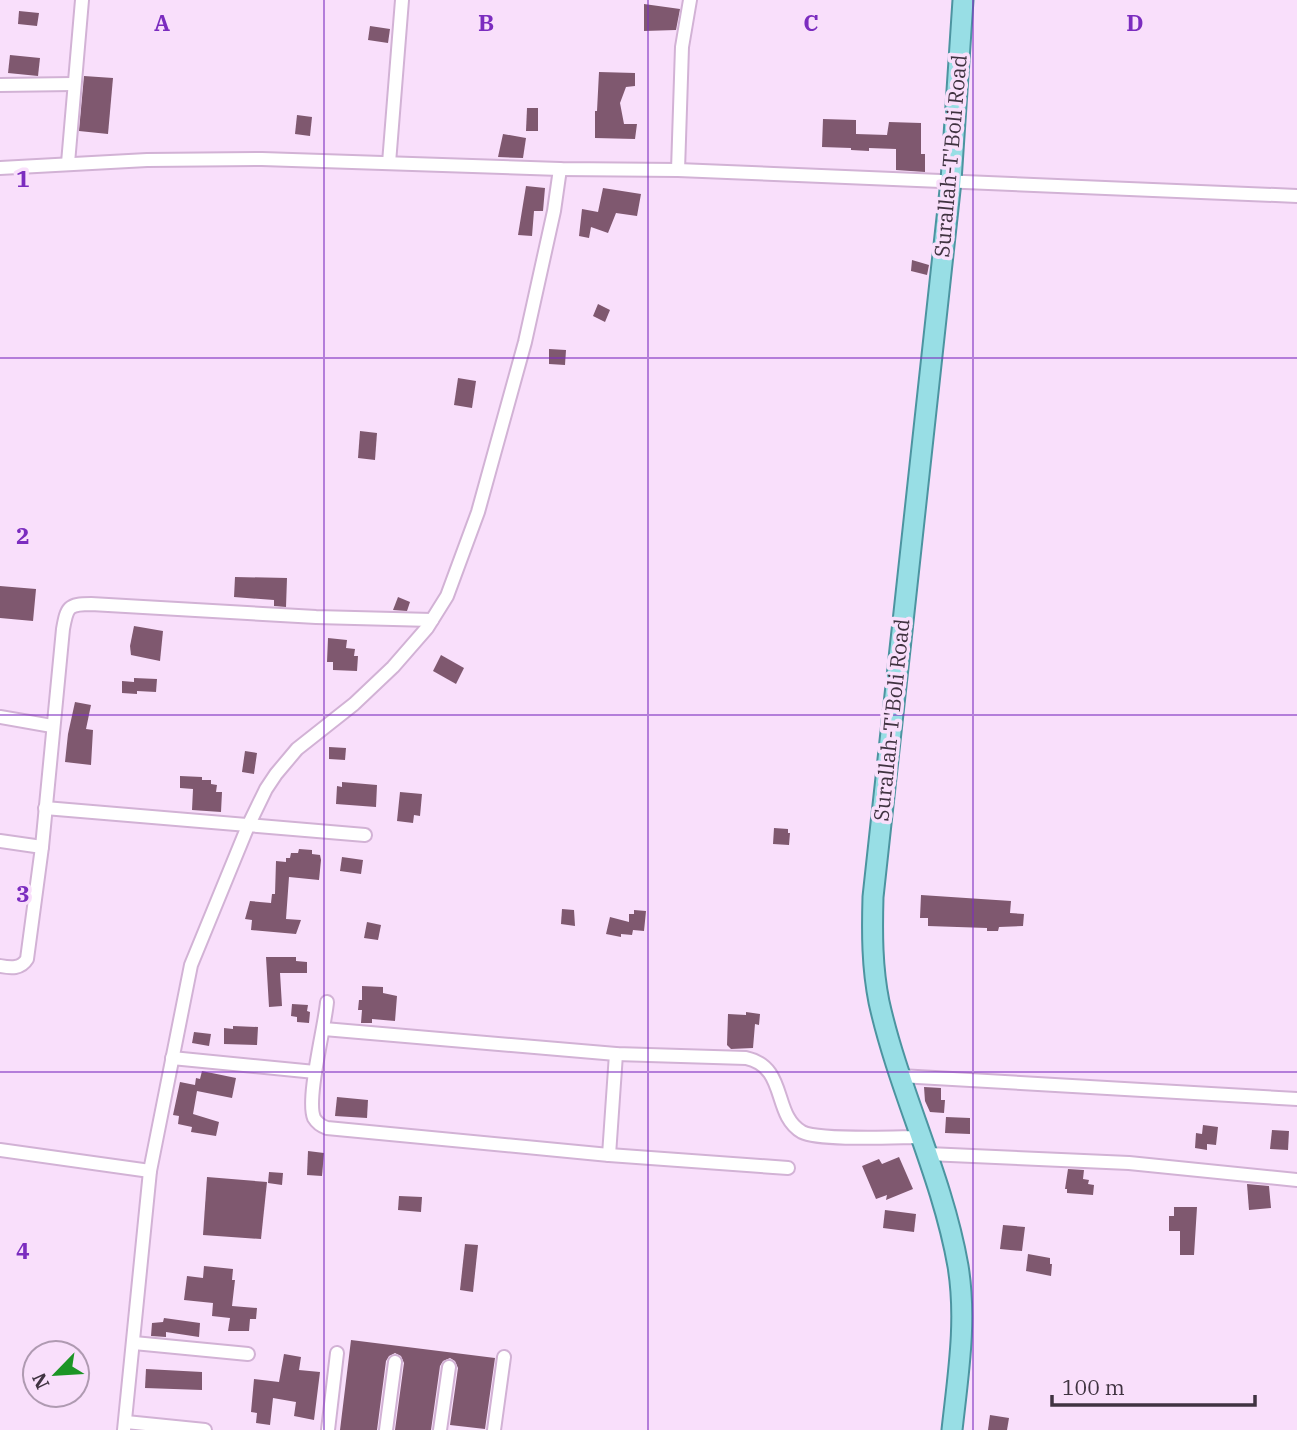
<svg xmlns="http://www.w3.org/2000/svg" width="1297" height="1430" font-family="'IBM Plex Serif',serif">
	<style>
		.building { fill: #7f586f }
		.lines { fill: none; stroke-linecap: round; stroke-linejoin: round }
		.minor-casing { stroke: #d2b2d5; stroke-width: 16 }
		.primary-casing { stroke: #4c94a0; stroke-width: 23 }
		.minor { stroke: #fff; stroke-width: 12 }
		.primary { stroke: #98dee5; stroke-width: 19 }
		.grid { fill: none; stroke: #7b2cbf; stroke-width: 2; stroke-opacity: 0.55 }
		.labels { text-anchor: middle; stroke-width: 7; stroke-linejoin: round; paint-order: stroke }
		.street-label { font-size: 21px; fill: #403341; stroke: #f9dffb }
		.grid-label { font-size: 23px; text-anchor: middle; font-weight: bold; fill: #7b2cbf; stroke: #f9dffb; stroke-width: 7; stroke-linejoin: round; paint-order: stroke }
	</style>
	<rect width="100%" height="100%" fill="#f9dffb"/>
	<g class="building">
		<polygon points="644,4 680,9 676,30 644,31"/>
		<polygon points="19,11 39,13 37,26 18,24"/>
		<polygon points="370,26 390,29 388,43 368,40"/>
		<polygon points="10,55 40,58 38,76 8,73"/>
		<polygon points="599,72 635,73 635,86 626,87 620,103 624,124 637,124 635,139 595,138 595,111 597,111"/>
		<polygon points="84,76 113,78 108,134 79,131"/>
		<polygon points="527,108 538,108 538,131 526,131"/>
		<polygon points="297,115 312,117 310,136 295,134"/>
		<polygon points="823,119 856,120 856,134 887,135 889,122 921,123 921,154 925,154 925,172 896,170 896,149 869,148 869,151 851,150 851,148 822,147"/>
		<polygon points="503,134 526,138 523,158 498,157"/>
		<polygon points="526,186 545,188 543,211 534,211 532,236 518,235"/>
		<polygon points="603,188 641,194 637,216 616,213 608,233 591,227 589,238 579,236 582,209 598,212"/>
		<polygon points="912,260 929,265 927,275 911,271"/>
		<polygon points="598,304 610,310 605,322 593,316"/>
		<polygon points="549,349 566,350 565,365 549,364"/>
		<polygon points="458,378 476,381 472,408 454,405"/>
		<polygon points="360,431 377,433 375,460 358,458"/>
		<polygon points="235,577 287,578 286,607 274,606 274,600 234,597"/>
		<polygon points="0,586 36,589 33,621 0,618"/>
		<polygon points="398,597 410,602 407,611 393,610"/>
		<polygon points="134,626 163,631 160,661 131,655 130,646"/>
		<polygon points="328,638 347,640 346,648 355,649 354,656 358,656 357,671 333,670 333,662 327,662"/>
		<polygon points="441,655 464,668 456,684 433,671"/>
		<polygon points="134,678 157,679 156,692 137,691 137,694 122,693 122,681 134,682"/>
		<polygon points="75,702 91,705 86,729 93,730 91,765 65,762 68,734"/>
		<polygon points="329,747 346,748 345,760 329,759"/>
		<polygon points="245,751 257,753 254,774 242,772"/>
		<polygon points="180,776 202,777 202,780 211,780 211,784 217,785 216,792 222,792 221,812 192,810 193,789 180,788"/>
		<polygon points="342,782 377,785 376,807 336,804 337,786 342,787"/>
		<polygon points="400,792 422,794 420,816 414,815 413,823 397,821"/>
		<polygon points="774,828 788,829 788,833 790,833 789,845 773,844"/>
		<polygon points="299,849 312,850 312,854 320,855 321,860 319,880 289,877 286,919 301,920 296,934 251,930 252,920 245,919 250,901 271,903 272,894 275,894 276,861 286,862 286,858 290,858 291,853 298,853"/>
		<polygon points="342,857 363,860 361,874 340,871"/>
		<polygon points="921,895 1011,901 1010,913 1024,914 1023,926 999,927 998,931 987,931 987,928 928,926 928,918 920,918"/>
		<polygon points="562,909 574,910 575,926 561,924"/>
		<polygon points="634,910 646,911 644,931 633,930 632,935 621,934 621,937 606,934 610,917 629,922 629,914 634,914"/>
		<polygon points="367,922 381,925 378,940 364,938"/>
		<polygon points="266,957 296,957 296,961 307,962 307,973 280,973 282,1006 269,1007"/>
		<polygon points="362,986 383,987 383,993 397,996 395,1021 372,1019 372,1023 361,1023 362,1010 358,1010 359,1000 362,1000"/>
		<polygon points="292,1004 308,1005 307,1011 310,1012 309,1023 297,1022 297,1017 291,1016"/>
		<polygon points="746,1012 760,1014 759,1025 755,1024 753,1048 731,1049 727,1045 728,1014 746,1015"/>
		<polygon points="233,1026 258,1027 257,1045 224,1044 224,1028 233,1029"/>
		<polygon points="194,1032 211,1034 209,1046 192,1043"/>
		<polygon points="202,1071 236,1078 232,1098 197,1091 193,1114 219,1122 216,1136 191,1132 192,1127 178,1124 179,1116 173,1115 180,1082 195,1085 196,1078 200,1079"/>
		<polygon points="924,1087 941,1088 941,1100 945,1100 944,1113 930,1112 925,1101"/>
		<polygon points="337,1097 368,1100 367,1118 335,1116"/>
		<polygon points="946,1117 970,1118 970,1134 945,1133"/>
		<polygon points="1203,1125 1218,1127 1216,1145 1207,1144 1207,1150 1195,1148 1196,1133 1202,1134"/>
		<polygon points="1272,1130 1289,1131 1288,1150 1270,1149"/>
		<polygon points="308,1151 324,1153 322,1176 307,1175"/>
		<polygon points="899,1157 913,1189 886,1200 887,1195 876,1199 862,1166 879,1159 882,1164"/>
		<polygon points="1068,1169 1084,1170 1083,1179 1089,1180 1088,1184 1094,1185 1093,1195 1067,1193 1067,1189 1065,1189"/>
		<polygon points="269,1172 283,1173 282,1185 268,1183"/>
		<polygon points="207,1177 267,1182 261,1239 203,1235"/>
		<polygon points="1247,1184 1269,1186 1271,1208 1249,1210"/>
		<polygon points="399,1196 422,1197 421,1212 398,1210"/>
		<polygon points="1174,1207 1197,1207 1194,1255 1180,1255 1180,1231 1169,1231 1169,1216 1174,1216"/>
		<polygon points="885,1210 916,1214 914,1232 883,1228"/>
		<polygon points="1003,1225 1025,1227 1022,1251 1000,1249"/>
		<polygon points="465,1244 478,1245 473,1292 460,1290"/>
		<polygon points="1028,1254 1050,1258 1050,1264 1052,1264 1051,1276 1026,1271"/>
		<polygon points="204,1266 233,1269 232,1280 235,1280 232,1306 257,1308 256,1319 250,1319 249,1331 228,1331 230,1318 212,1316 213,1303 184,1300 187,1276 203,1278"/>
		<polygon points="164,1318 200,1323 199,1337 166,1332 166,1337 151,1336 152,1323 163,1322"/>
		<polygon points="351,1340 495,1358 485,1429 450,1425 458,1368 455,1361 450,1358 443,1361 440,1366 431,1430 395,1430 404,1363 401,1356 395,1353 389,1356 386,1361 377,1430 340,1430"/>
		<polygon points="284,1354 301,1357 299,1370 320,1372 314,1420 294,1416 296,1402 273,1398 270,1425 256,1423 257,1413 251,1412 254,1379 279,1382"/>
		<polygon points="146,1369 202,1372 202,1390 145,1388"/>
		<polygon points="990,1415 1009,1418 1007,1430 988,1430"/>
	</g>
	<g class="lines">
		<defs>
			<g id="minor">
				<polyline points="0,85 73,84"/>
				<polyline points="68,163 82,0"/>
				<polyline points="389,163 402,0"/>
				<polyline points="0,168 147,160 262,159 560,169 678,170 1297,196"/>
				<polyline points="678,170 682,47 690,0"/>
				<polyline points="0,717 52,726"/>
				<polyline points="45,808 365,835"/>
				<polyline points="0,841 42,847"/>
				<path d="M0 966C11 968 21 969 27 959L42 847 63 629C67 607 68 604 91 604L316 617 432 620"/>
				<path d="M327 1002C325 1026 306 1099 314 1118 317 1123 321 1126 327 1128L609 1155 788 1168"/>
				<path d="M324 1029 616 1054 746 1058C788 1067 772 1115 802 1132 820 1141 898 1137 922 1137"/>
				<polyline points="172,1058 315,1072"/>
				<polyline points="900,1076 1297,1099"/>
				<polyline points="0,1150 150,1171"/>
				<polyline points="928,1154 1129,1163 1297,1180"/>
				<polyline points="609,1155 616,1054"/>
				<polyline points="134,1343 248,1354"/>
				<polyline points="126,1422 205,1430"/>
				<polyline points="124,1430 150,1171 191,965 248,826 266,789 276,774 297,749 354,704 393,667 427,628 447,596 478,512 525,342 554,211 560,169"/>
				<polyline points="328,1430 337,1353"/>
				<polyline points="386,1430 395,1362"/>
				<polyline points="440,1430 449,1367"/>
				<polyline points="494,1430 504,1357"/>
			</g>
			<path id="primary" d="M952 1430C958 1375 967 1321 958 1266 942 1175 899 1092 879 1002 872 967 872 933 873 897L951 181 963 0"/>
		</defs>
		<use href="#minor" class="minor-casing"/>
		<use href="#primary" class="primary-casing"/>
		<use href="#minor" class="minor"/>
		<use href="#primary" class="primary"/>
	</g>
	<path class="grid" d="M324 0V1430M648 0V1430M973 0V1430M0 358H1297M0 715H1297M0 1072H1297"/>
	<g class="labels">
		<g class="street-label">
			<text transform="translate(951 156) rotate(-85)" y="7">Surallah-T'Boli Road</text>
			<text transform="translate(892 720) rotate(-84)" y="7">Surallah-T'Boli Road</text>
		</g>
	</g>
	<g class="grid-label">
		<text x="162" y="31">A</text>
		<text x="486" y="31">B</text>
		<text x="811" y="31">C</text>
		<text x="1135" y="31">D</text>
		<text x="23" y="187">1</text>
		<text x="23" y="544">2</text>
		<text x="23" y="902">3</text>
		<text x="23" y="1259">4</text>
	</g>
	<g transform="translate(56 1374) rotate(245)"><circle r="33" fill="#f9dffb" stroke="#af9ab1" stroke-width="2"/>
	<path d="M0-5L12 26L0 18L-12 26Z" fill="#1c9525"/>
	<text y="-10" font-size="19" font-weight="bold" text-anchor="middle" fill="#403341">N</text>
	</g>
	<path d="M1052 1395v10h203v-10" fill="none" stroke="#403341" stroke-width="3.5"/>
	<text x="1062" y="1395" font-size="21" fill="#403341" stroke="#f9dffb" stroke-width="5" paint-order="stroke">100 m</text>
</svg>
